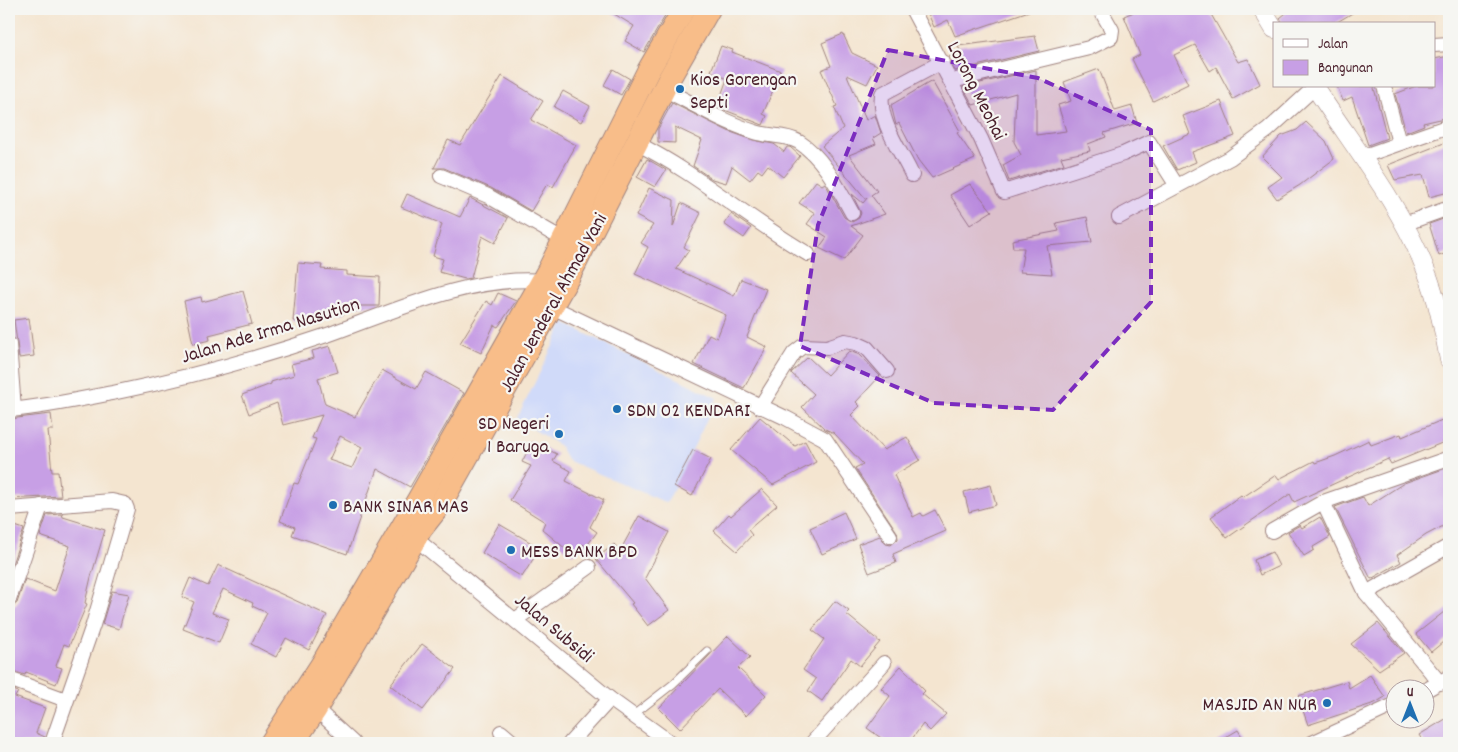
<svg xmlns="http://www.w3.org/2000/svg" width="1458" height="752" font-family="Dekko,sans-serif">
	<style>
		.built { fill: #d0daf9 }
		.building { fill: #c79fe5; fill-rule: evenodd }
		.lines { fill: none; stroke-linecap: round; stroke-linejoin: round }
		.service-casing { stroke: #9f827e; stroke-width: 9 }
		.minor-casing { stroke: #9f827e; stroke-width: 16 }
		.tertiary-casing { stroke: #9f827e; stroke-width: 19 }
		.trunk-casing { stroke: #9f827e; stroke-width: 24 }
		.service { stroke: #fff; stroke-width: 7 }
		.minor { stroke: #fff; stroke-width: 14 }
		.tertiary { stroke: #fff; stroke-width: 18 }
		.trunk { stroke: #f8bd89; stroke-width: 22 }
		.marked { fill: #7b2cbf; fill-opacity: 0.2; stroke: #7b2cbf; stroke-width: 4; stroke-dasharray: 10 6; stroke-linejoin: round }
		.poi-dot { fill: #1f6fb2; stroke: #f6f6f2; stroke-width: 2 }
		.labels { text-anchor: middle; stroke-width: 4.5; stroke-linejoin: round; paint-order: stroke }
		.poi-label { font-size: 20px; fill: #4a1f2b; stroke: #f6f6f2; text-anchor: start }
		.street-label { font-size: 20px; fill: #4a1f2b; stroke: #f6f6f2 }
	</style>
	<rect width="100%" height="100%" fill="#f6f6f2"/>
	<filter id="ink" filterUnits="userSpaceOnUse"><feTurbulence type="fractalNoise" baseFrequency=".02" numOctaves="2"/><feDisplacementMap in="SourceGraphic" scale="10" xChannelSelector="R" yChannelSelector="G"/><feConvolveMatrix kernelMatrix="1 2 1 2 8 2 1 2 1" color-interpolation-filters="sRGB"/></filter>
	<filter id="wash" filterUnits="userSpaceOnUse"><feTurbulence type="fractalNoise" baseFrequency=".0096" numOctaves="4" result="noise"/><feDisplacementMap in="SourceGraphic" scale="20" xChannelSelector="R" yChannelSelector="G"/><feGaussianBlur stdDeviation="1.12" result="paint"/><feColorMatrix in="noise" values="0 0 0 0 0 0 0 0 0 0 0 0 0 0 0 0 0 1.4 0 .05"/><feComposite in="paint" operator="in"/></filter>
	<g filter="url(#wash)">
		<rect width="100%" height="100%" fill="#f4e5d0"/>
		<polygon class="built" points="564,323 717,398 667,503 567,460 560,446 517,419"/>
		<g id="blocks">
			<g class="building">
				<polygon points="606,9 652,9 665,16 644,52 625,41 634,26"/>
				<polygon points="926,9 1029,9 1029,11 955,36 948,20 934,27"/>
				<polygon points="1141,9 1208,9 1238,62 1248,59 1260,84 1233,99 1216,67 1210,71 1195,45 1174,55 1188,84 1153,101 1132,59 1140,55 1124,16"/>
				<polygon points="1291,9 1359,9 1334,24 1283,24 1280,18"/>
				<polygon points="843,34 852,53 877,65 867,84 847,75 866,120 875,115 881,133 873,138 876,144 849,155 877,191 871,195 885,214 851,226 863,235 844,260 819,248 827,237 807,224 815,213 799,203 816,181 822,185 825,183 844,217 852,222 859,218 861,213 852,194 863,203 868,197 866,199 822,146 843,128 834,107 837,106 821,70 831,66 822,43"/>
				<polygon points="1035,36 1039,51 955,71 951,63 949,57 961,53 958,46"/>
				<polygon points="721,46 733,50 732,52 781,71 763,114 767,116 763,125 717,107 727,79 711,71"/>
				<polygon points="1449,56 1449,117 1423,123 1424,125 1406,132 1395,94 1416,86 1434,86 1434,59"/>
				<polygon points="613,69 630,79 621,95 604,85"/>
				<polygon points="1099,69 1115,111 1132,106 1137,123 1104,133 1106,137 1088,144 1090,151 1061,157 1064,164 1009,181 1003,165 1021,155 1014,142 1016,93 973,105 963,87 1036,70 1036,135 1066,131 1058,105 1071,101 1064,82"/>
				<polygon points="502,76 543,101 531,120 576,145 553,187 547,184 531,211 491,188 444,168 434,168 448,140 460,145"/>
				<polygon points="932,81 960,131 957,133 975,159 932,178 918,160 899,123 896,125 891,105"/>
				<polygon points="1337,86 1375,86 1374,88 1387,138 1368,145 1352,97 1343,101"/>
				<polygon points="563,91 590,106 581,122 554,107"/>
				<polygon points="1221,101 1235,136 1192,152 1196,162 1177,170 1163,146 1190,134 1183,116"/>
				<polygon points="672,103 728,131 753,140 774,144 784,152 787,147 790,147 800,156 783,177 768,165 762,173 758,170 750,180 732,166 726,183 712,179 693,166 702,140 675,127 675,143 658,142 658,129"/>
				<polygon points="1306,122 1326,141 1334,159 1300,185 1277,199 1268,187 1282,177 1262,157 1281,136 1297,130"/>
				<polygon points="1449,141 1449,192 1429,197 1423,175 1395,180 1388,165"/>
				<polygon points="647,159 666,170 655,187 637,177"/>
				<polygon points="970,184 992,211 970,225 950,195"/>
				<polygon points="649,188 674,200 673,227 681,203 701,213 684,247 689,250 676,269 734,296 741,279 766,289 747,337 767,347 744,388 694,364 709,334 717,338 726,315 635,274 648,247 641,243 653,225 636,216"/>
				<polygon points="407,194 460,217 470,198 508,218 495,243 482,236 471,278 465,279 439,272 443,259 433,256 442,224 401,207"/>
				<polygon points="731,214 751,228 744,238 724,224"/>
				<polygon points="1087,217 1092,242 1047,246 1052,274 1020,272 1024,248 1013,248 1012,240 1059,231 1056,223"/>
				<polygon points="1449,217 1449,252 1439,256 1429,224"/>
				<polygon points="298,263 322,265 321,269 347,271 347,275 380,277 379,306 345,306 344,314 318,313 317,323 293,321"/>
				<polygon points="243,291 252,324 209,335 210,340 193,344 184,301 201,297 202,302"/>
				<polygon points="498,293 516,301 498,327 494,325 481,353 460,343 486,301 492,305"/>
				<polygon points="29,318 34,356 19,358 14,320"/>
				<path d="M330 346 338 372 318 378 325 404 355 417 382 370 416 389 426 372 464 393 410 487 377 469 347 554 292 535 295 527 280 521 294 483 298 484 316 439 312 438 322 415 283 425 277 403 249 414 242 395 271 384V382L294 375 291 364 314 358 312 351ZM340 436 362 447 352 468 329 460Z"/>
				<polygon points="849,351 860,355 880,376 856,402 860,406 851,415 884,450 907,437 920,460 894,475 913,517 921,513 923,516 935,510 946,531 893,554 896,563 869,573 858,544 880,536 886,544 891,545 898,539 897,532 855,468 863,464 834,433 825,429 802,407 814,394 791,373 808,357 827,375"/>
				<polygon points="51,414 53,430 48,430 52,472 58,472 61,496 9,499 9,419"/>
				<polygon points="760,417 795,446 805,441 816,462 773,485 731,450"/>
				<polygon points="1442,420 1449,440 1391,464 1388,459 1294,502 1290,494 1227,538 1211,517 1241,495 1243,497 1276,475 1279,479 1314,461 1315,463 1335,456 1369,440 1371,445 1401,434 1402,437"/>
				<polygon points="532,442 557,454 553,461 571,471 566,481 604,500 590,527 597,532 586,547 583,544 573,555 542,529 545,522 510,500 531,466 522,462"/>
				<polygon points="693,450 711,459 692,496 674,486"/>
				<polygon points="1449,467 1449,523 1426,535 1397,555 1401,562 1371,579 1335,507 1363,497 1368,506 1404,483"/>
				<polygon points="991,485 996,505 969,512 964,492"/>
				<polygon points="762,489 777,505 748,530 752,535 737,551 714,531 729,514 731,516"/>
				<polygon points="844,512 856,539 822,554 810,528"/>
				<polygon points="62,514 63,517 105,530 91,577 85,603 87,604 69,646 64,644 56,666 62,668 56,684 26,672 25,675 9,670 9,609 17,603 25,579 55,591 70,546 40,536 47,515"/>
				<polygon points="639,516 669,532 645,578 669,610 648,626 631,604 633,603 596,559 614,544 620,551"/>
				<polygon points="1320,517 1330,537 1313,547 1314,550 1304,556 1288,532 1300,525 1302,528"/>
				<polygon points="9,524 24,529 10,570 9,570"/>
				<polygon points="499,524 540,548 522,577 482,553"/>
				<polygon points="1272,552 1279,566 1260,575 1254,560"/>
				<polygon points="218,565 327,615 309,650 286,638 276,657 251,644 267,613 252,606 253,603 223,589 212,613 229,619 219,643 183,629 194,602 182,597 190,578 208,586"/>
				<polygon points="112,591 129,594 119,629 102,624"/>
				<polygon points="835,601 849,611 846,614 880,642 860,666 851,659 822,701 808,691 816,679 803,670 824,639 812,630"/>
				<polygon points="1449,608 1449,637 1431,652 1416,634"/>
				<polygon points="1378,623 1404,653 1379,670 1351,644"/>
				<polygon points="728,636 750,657 738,668 766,695 746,716 718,689 680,729 659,708"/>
				<polygon points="422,644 455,669 423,710 390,685"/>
				<polygon points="901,666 925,691 922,694 946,714 930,731 923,724 909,743 888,743 867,728 890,696 881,688"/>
				<polygon points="1370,675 1385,697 1375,703 1308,725 1298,696 1347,681 1349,688"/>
				<polygon points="9,688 18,692 15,697 45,708 36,733 45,737 43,743 9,743"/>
				<polygon points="1449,717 1449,743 1424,743 1419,735"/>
				<polygon points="1238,730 1246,743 1216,743"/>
			</g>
		</g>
	</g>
	<g filter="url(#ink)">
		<use href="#blocks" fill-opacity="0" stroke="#9f827e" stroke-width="1"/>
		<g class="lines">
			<defs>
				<polyline id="service" points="632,716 673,684 707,651"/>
				<g id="minor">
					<polyline points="912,9 981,139 1004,192 1123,154 1149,142 1177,186"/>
					<polyline points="1434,45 1449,44"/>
					<polyline points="952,81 1089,48 1111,37 1112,30 1100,9"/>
					<polyline points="1384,86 1399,143"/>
					<path d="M664 89C693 104 723 122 755 132 770 137 785 134 799 142 824 158 838 188 852 213"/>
					<path d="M636 143C697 173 749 220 808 254"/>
					<polyline points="1361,157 1449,126"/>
					<path d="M912 175C901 151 878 121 882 94L942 62"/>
					<polyline points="441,176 488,196 564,240"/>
					<polyline points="1119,217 1230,158 1268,130 1315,87"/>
					<polyline points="1404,224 1449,208"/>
					<polyline points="550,306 786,418 825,439 890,536"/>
					<polyline points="9,344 14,409"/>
					<polyline points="760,407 794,353 803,346 827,347 845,341 856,343 867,348 887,371"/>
					<path d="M9 410C45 407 82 399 117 392 190 377 260 358 330 334 394 311 472 275 542 281"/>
					<polyline points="1323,502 1366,593 1440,683"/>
					<polyline points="9,509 112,501 125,504 127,509 93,625 52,743"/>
					<polyline points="1272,531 1323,502 1449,458"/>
					<polyline points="416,539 610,699 671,743"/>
					<polyline points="1366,593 1449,546"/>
					<polyline points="9,600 41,506"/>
					<polyline points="515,620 589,567"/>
					<polyline points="9,679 66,700"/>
					<polyline points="1426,690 1449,677"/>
					<polyline points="316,709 353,743"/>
					<polyline points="501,732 514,743"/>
					<polyline points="570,743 610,699"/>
					<polyline points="812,743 884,663"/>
					<polyline points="1312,743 1396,704"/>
				</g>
				<g id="tertiary">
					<polyline points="1262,9 1274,29"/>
					<path d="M1314 86C1352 145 1399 202 1425 268 1437 297 1443 328 1449 360"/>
				</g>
				<g id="trunk">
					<polyline points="271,743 322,664 418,500 549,269 648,71 684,9"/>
					<polyline points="293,743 316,709 421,529 440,505 570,274 670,77 709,9"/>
				</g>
			</defs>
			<use href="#service" class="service-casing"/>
			<use href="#minor" class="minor-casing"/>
			<use href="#tertiary" class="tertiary-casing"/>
			<use href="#trunk" class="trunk-casing"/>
			<use href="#service" class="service"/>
			<use href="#minor" class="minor"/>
			<use href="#tertiary" class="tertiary"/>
			<use href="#trunk" class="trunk"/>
		</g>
	</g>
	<path class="marked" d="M888 50 1038 78 1151 130V302L1053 410 934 403 800 346 818 225Z"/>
	<g class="poi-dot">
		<circle cx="680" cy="89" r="5"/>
		<circle cx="617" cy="409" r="5"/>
		<circle cx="559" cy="434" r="5"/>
		<circle cx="333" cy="505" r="5"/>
		<circle cx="511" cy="550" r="5"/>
		<circle cx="1327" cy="703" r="5"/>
	</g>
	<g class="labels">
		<g class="poi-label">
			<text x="690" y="85">Kios Gorengan<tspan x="690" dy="23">Septi</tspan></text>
			<text x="627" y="416">SDN 02 KENDARI</text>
			<text x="549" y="429" text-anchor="end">SD Negeri<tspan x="549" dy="23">1 Baruga</tspan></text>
			<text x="343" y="512">BANK SINAR MAS</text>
			<text x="521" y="557">MESS BANK BPD</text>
			<text x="1317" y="710" text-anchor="end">MASJID AN NUR</text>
		</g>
		<g class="street-label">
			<text transform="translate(978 90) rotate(63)" y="7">Lorong Meohai</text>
			<text transform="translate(552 302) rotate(-61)" y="7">Jalan Jenderal Ahmad Yani</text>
			<text transform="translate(270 329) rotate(-17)" y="7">Jalan Ade Irma Nasution</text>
			<text transform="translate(555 627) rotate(40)" y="7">Jalan Subsidi</text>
		</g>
	</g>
	<rect width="1458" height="752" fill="none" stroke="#f6f6f2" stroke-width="30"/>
	<rect x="1273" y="22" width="162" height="65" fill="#f6f6f2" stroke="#b1a0a2"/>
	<rect x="1283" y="39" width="25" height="8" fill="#ffffff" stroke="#b1a0a2"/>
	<text x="1318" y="48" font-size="15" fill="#4a1f2b">Jalan</text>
	<rect x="1283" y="60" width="25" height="15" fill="#c79fe5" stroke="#b1a0a2"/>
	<text x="1318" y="72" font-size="15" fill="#4a1f2b">Bangunan</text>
	<g transform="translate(1410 704)"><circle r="24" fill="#f6f6f2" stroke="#b1a0a2"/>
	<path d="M0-4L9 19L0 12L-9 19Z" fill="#1f6fb2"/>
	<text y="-8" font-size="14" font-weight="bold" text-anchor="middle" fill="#4a1f2b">U</text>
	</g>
</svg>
